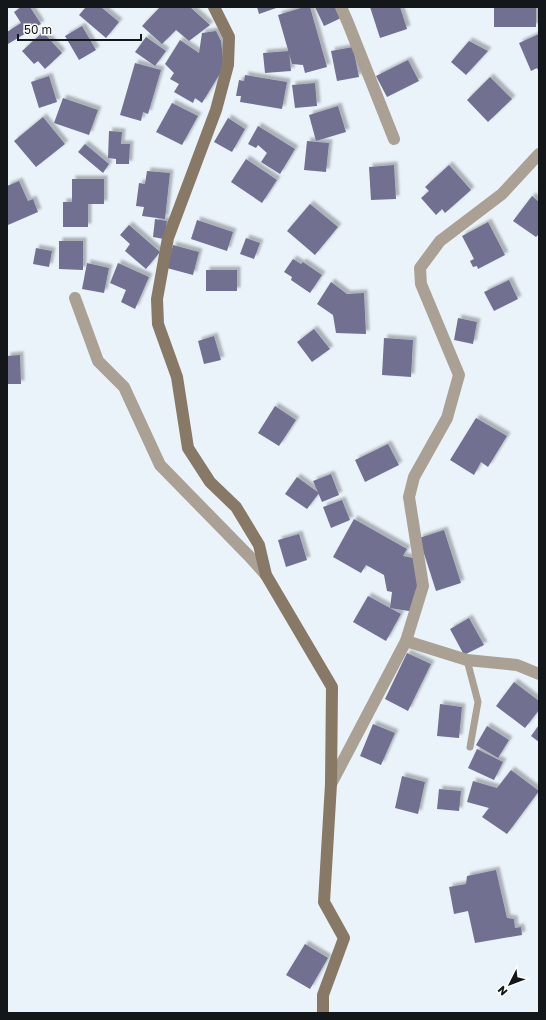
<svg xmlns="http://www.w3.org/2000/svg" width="546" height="1020" font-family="'Golos Text',sans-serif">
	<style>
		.building { fill: #717090; filter: url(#shadow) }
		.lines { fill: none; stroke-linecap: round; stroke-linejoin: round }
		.lane { stroke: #aaa093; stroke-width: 7 }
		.street { stroke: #aaa093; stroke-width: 12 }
		.secondary { stroke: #887866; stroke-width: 12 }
	</style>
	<defs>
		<filter id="shadow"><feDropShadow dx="3.5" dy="-3.5" stdDeviation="1" flood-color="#0004"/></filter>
	</defs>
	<rect width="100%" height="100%" fill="#eaf3fa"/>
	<g class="building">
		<polygon points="21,7 30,7 41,24 8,44 7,32 21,23 14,12"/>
		<polygon points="86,7 101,7 119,22 106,38 79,15"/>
		<polygon points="160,7 190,7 210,25 189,41 176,30 162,44 142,26"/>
		<polygon points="257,7 279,7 259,14"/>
		<polygon points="304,7 310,7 327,67 305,73 303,65 292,64 278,15"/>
		<polygon points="315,7 336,7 341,18 324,26"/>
		<polygon points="370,7 400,7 407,29 380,38"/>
		<rect x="494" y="7" width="42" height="20"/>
		<polygon points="82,26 96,50 79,60 65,36"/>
		<polygon points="216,31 221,41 223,59 221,72 202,103 195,98 193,103 174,92 179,84 170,79 174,73 165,64 180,40 199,53 202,33"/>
		<polygon points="43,32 62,53 45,69 38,61 34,64 22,51"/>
		<polygon points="539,34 539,72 537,68 531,71 519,43"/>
		<polygon points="146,37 166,51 155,66 135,52"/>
		<polygon points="469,41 488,51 466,75 451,62"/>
		<polygon points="353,47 359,77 337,81 331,51"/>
		<polygon points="289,51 291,71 265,73 263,53"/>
		<polygon points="408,60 419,81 387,97 376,76"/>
		<polygon points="135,63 161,70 148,114 143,112 141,121 120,115"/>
		<polygon points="245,75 287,82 282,109 240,102 241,96 236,96 239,80 244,81"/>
		<polygon points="49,76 57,102 39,108 31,82"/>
		<polygon points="490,77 512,99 488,122 467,100"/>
		<polygon points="315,83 317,106 295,108 292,85"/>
		<polygon points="63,98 98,110 89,135 54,123"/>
		<polygon points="172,103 198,116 182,145 156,132"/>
		<polygon points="338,106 346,132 316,141 309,115"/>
		<polygon points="43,117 65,144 36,167 14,141"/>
		<polygon points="228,118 245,129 232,152 214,142"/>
		<polygon points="258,126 295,149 280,174 261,162 267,153 258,145 256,148 248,144"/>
		<polygon points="109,131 122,132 121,144 130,144 129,164 116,164 116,159 108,158"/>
		<polygon points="307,141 329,143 326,172 304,170"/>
		<polygon points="85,144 109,164 103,173 78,152"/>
		<polygon points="246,159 277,180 262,203 231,182"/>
		<polygon points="394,165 396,199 371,200 369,167"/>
		<polygon points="449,165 471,190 445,213 442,209 436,215 421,198 429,191 425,187"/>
		<polygon points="147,171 170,173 165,219 142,216 144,207 136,206 139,183 145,184"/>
		<polygon points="72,179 104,179 104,204 88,204 88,227 63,227 63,202 72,202"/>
		<polygon points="19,181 28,201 33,199 38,212 8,225 7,186"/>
		<polygon points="532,196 539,202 539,234 536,237 513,221"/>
		<polygon points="310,204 338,227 315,255 287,231"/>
		<polygon points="155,219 167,221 164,239 153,237"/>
		<polygon points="197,220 233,232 227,251 191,239"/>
		<polygon points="488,222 505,255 478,269 477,266 473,267 470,261 474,259 462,236"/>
		<polygon points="129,225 160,252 146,269 125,251 130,244 120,235"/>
		<polygon points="246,238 260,243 254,259 240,254"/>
		<polygon points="59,241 83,241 83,270 59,269"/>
		<polygon points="173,245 199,252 193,275 167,268"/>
		<polygon points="36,248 52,251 49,267 33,264"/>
		<polygon points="293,259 301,264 303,262 322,275 310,293 291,280 292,277 284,272"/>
		<polygon points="87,263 109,268 104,293 82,289"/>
		<polygon points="118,263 149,277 135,309 121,302 126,290 110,283"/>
		<rect x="206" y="270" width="31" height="21"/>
		<polygon points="509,280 518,299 494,311 484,292"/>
		<polygon points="331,282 347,294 364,293 366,334 336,333 333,315 317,304"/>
		<polygon points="458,318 477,322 473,344 454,340"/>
		<polygon points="314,329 330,349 312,362 297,342"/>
		<polygon points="214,336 221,360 204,364 198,341"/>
		<polygon points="384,338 413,340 411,377 382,375"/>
		<polygon points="20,355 21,384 7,384 7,356"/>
		<polygon points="275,406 296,420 279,446 258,433"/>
		<polygon points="476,418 507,436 488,467 481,462 474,475 450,460"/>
		<polygon points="388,444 399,465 365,482 355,460"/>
		<polygon points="331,474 339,495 322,502 313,481"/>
		<polygon points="297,477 319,493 307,509 285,494"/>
		<polygon points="342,500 350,520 331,528 323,507"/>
		<polygon points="354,519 407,549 403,556 413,558 418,589 415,612 390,608 392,592 387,591 384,575 366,565 361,573 333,557"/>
		<polygon points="444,530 461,583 436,591 419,538"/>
		<polygon points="299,534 307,560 286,567 278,540"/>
		<polygon points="368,596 401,614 386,641 353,622"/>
		<polygon points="469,618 484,645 464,655 450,629"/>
		<polygon points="407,653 431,664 408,711 385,699"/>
		<polygon points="514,682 539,701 539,710 525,728 496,706"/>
		<polygon points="440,704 462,707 459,738 437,736"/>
		<polygon points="373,724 395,733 381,765 360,756"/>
		<polygon points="539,725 539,742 531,736"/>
		<polygon points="487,726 509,740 498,758 476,745"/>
		<polygon points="477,749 503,762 494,780 468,768"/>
		<polygon points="511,770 539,791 507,834 482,817 489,808 467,802 473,781 497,788"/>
		<polygon points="402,776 425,782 418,814 395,808"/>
		<polygon points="439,789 461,791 459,811 437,809"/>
		<polygon points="496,870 507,918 514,919 515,928 521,927 522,935 475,943 468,911 454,914 449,887 466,884 467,876"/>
		<polygon points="305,944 328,958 310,989 286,975"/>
	</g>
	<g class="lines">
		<polyline class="lane" points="467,660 478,702 470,747"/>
		<g class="street">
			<polyline points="341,7 348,23 394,139"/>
			<polyline points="75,298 98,361 124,387 160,465 249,556 266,575"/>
			<polyline points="406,641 467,660 517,665 539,674"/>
			<polyline points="331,784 406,641 423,586 409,497 414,477 447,418 459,375 421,284 420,268 440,241 502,194 539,154"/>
		</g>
		<polyline class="secondary" points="214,7 229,37 228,65 216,110 168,238 157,299 158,324 177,377 188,448 210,482 236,507 259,545 266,575 332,687 331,784 324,902 344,938 323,995 323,1013"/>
	</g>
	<rect width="546" height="1020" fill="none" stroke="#131719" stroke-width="16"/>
	<g transform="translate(510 984) rotate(228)" stroke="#ffffff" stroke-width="3" paint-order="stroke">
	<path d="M0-3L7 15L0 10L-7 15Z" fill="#131719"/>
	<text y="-6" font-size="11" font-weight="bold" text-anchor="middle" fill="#131719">N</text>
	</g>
	<path d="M18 34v6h123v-6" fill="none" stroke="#131719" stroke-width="2"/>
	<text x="24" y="34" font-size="12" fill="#131719" stroke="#ffffff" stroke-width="3" paint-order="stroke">50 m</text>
</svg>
